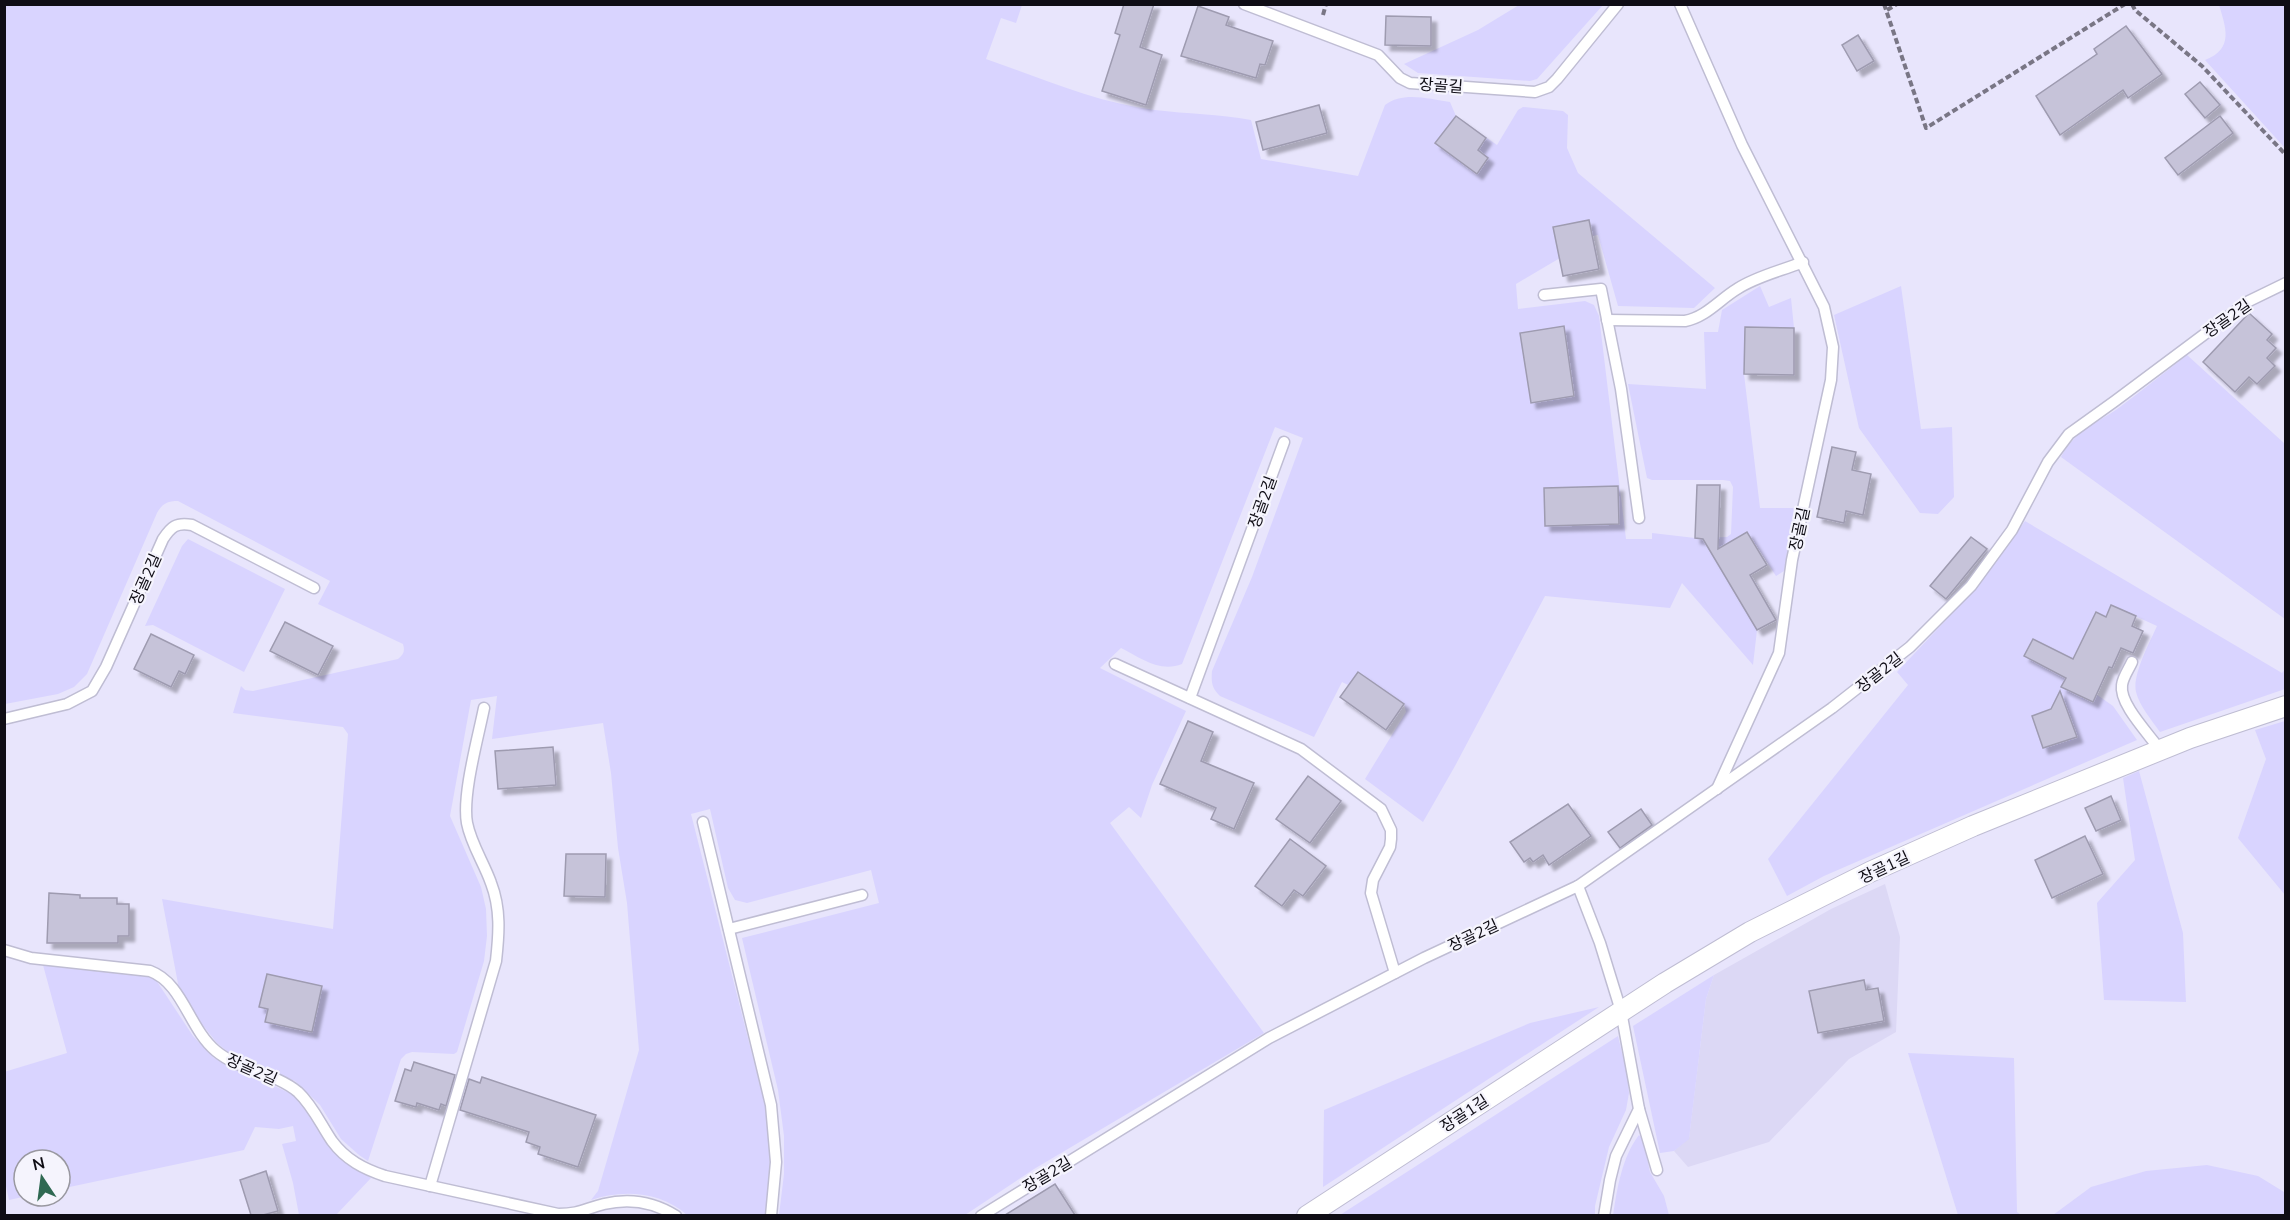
<svg xmlns="http://www.w3.org/2000/svg" width="2290" height="1220" font-family="Mulish,'Noto Sans KR',sans-serif">
	<style>
		.built { fill: #dcd8f5 }
		.green { fill: #d9d4ff; fill-rule: evenodd }
		.building { fill: #c6c3d9; stroke: #9e9bb0; stroke-width: 1.5; filter: url(#shadow) }
		.lines { fill: none; stroke-linecap: round; stroke-linejoin: round }
		.lane-casing { stroke: #bfbdd3; stroke-width: 13 }
		.street-casing { stroke: #bfbdd3; stroke-width: 22 }
		.path { stroke: #797685; stroke-width: 4; stroke-dasharray: 6 3; stroke-linecap: butt }
		.lane { stroke: #fff; stroke-width: 10 }
		.street { stroke: #fff; stroke-width: 20 }
		.labels { text-anchor: middle; stroke-width: 4.5; stroke-linejoin: round; paint-order: stroke }
		.street-label { font-size: 16px; fill: #0f0d15; stroke: #f5f4fd }
	</style>
	<defs>
		<filter id="shadow"><feDropShadow dx="5.5" dy="5.5" stdDeviation="1.5" flood-color="#0004"/></filter>
	</defs>
	<rect width="100%" height="100%" fill="#e8e5fc"/>
	<polygon class="built" points="1885,884 1900,937 1896,1032 1849,1059 1769,1142 1688,1167 1674,1151 1689,1138 1706,999 1714,975 1831,909"/>
	<g class="green">
		<path d="M5 5H1022L1016 23 1001 18 986 59C1041 78 1097 103 1155 110 1187 114 1219 114 1251 120L1261 159 1358 176 1385 105C1403 91 1429 99 1450 102L1456 116 1497 145 1518 110 1523 107 1563 111 1568 115 1567 148 1578 173 1715 288 1694 308 1618 306 1598 235 1592 236 1589 220 1553 227 1560 258 1516 284 1518 309 1585 301 1594 305 1599 316 1626 539H1652V533L1695 538 1727 537 1731 534 1733 487 1730 481 1723 480H1652L1647 478 1628 384 1706 389 1704 332H1718L1722 310 1760 286 1769 307 1791 298 1794 328H1745L1744 374 1760 508H1794L1784 571 1776 576 1747 532 1712 553 1757 630 1753 665 1682 583 1670 608 1545 596 1455 766 1423 822 1365 779 1406 712 1404 704 1358 672 1348 685 1342 682 1314 737 1220 696C1212 688 1211 683 1212 671L1252 577 1303 438 1275 427 1182 664C1160 673 1141 658 1121 648L1100 668 1186 711 1152 785 1141 818 1129 807 1110 823 1264 1033 1034 1169 965 1215H779L784 1174V1136L778 1090 742 938 879 903 871 870 747 903 735 900 728 888 710 809 691 814 766 1109 770 1161 766 1215H687C661 1192 624 1189 591 1200L598 1191 639 1050 627 903 618 848 611 773 603 723 492 739 497 696 471 700 450 816 481 887 486 909 487 936 484 961 457 1052 454 1054 412 1052 406 1054 401 1059 368 1161 359 1155 341 1139 320 1105 295 1081 239 1061 217 1043 201 1023 179 989 162 899 333 929 348 734 343 727 233 713 241 686 245 690 253 691 398 659C404 654 405 651 403 644L318 604 330 581 178 501C167 501 162 504 157 513L87 674 74 687 58 694 5 704ZM1564 327 1574 396 1531 402 1520 334Z"/>
		<polygon points="1519,5 1603,5 1537,79 1530,81 1418,73 1404,64 1478,30"/>
		<path d="M2219 5H2285V148L2205 60C2234 49 2226 28 2219 5Z"/>
		<polygon points="1901,286 1921,429 1952,427 1954,497 1938,514 1920,513 1859,428 1834,315"/>
		<path d="M2187 355 2285 444V619L2061 457C2077 428 2095 425 2120 407 2143 390 2165 372 2187 355Z"/>
		<path d="M2025 521 2282 673 2285 669V689L2160 732C2151 719 2140 707 2136 692 2132 675 2150 642 2157 626L2111 605 2106 617 2096 613 2062 687 2092 702 2096 694 2113 706 2137 740 1824 876 1787 896 1768 859 1908 685 1897 672 1979 585Z"/>
		<polygon points="188,539 285,589 244,672 153,625 145,626 182,546"/>
		<polygon points="2285,721 2286,721 2285,895 2238,838 2266,759 2255,730"/>
		<polygon points="2139,771 2183,933 2186,1002 2104,1000 2097,903 2135,860 2123,778"/>
		<polygon points="43,965 149,977 156,980 193,1036 214,1058 298,1097 340,1159 371,1178 336,1215 299,1215 293,1183 282,1144 296,1141 293,1126 279,1129 255,1127 244,1150 60,1189 60,1160 24,1160 24,1196 27,1196 9,1200 4,1177 4,1072 67,1053"/>
		<polygon points="1714,975 1706,999 1689,1139 1674,1151 1660,1153 1633,1026"/>
		<polygon points="1599,1007 1323,1187 1324,1110 1530,1023"/>
		<polygon points="1618,1036 1627,1074 1629,1093 1626,1110 1609,1147 1595,1206 1595,1215 1340,1215"/>
		<polygon points="1908,1053 2014,1058 2017,1212 2021,1215 1958,1215"/>
		<path d="M1639 1135 1643 1139 1650 1172 1664 1196 1669 1215 1613 1216C1617 1189 1622 1157 1639 1135Z"/>
		<polygon points="2207,1165 2258,1176 2284,1192 2285,1190 2285,1215 2053,1215 2091,1187 2146,1171"/>
	</g>
	<g class="building">
		<polygon points="1124,4 1154,4 1140,47 1162,55 1146,105 1102,91 1120,35 1115,33"/>
		<polygon points="1198,6 1229,17 1226,25 1273,41 1265,65 1260,64 1256,78 1181,56"/>
		<polygon points="1386,16 1431,17 1431,46 1385,45"/>
		<polygon points="2126,26 2162,74 2128,98 2123,90 2060,135 2036,96 2097,54 2094,49"/>
		<polygon points="1858,35 1874,61 1857,71 1842,45"/>
		<polygon points="2200,82 2220,105 2205,118 2185,94"/>
		<polygon points="1319,105 1327,133 1263,150 1256,122"/>
		<polygon points="1456,116 1486,138 1478,150 1488,158 1477,174 1435,143"/>
		<polygon points="2220,116 2233,133 2178,175 2165,158"/>
		<polygon points="1589,220 1599,269 1563,276 1553,227"/>
		<polygon points="2249,313 2272,334 2267,340 2276,348 2267,358 2275,366 2257,384 2249,377 2235,392 2203,362"/>
		<polygon points="1564,326 1574,396 1531,403 1520,333"/>
		<polygon points="1745,327 1794,328 1794,375 1744,374"/>
		<polygon points="1832,447 1856,452 1852,470 1871,474 1863,515 1846,511 1844,523 1817,517"/>
		<polygon points="1697,485 1720,485 1718,549 1747,532 1767,565 1750,575 1776,620 1757,630 1703,539 1695,538"/>
		<polygon points="1618,486 1619,524 1545,526 1544,488"/>
		<polygon points="1971,537 1987,549 1946,599 1930,586"/>
		<polygon points="2111,605 2136,616 2132,626 2143,631 2133,653 2121,648 2112,668 2109,667 2093,702 2061,687 2066,678 2024,656 2033,639 2073,659 2096,612 2106,617"/>
		<polygon points="285,622 333,646 318,675 270,651"/>
		<polygon points="151,634 194,655 185,674 179,671 171,687 134,669"/>
		<polygon points="1358,672 1404,704 1386,730 1340,697"/>
		<polygon points="2060,691 2077,737 2043,748 2032,716 2051,709"/>
		<polygon points="1188,721 1213,732 1201,761 1254,783 1234,829 1211,819 1216,808 1160,784"/>
		<polygon points="553,747 556,785 498,789 495,751"/>
		<polygon points="1308,776 1341,801 1310,843 1276,819"/>
		<polygon points="2111,796 2121,820 2096,831 2085,808"/>
		<polygon points="1568,804 1591,836 1549,865 1543,855 1533,862 1530,858 1524,862 1510,842"/>
		<polygon points="1641,809 1652,825 1620,848 1608,832"/>
		<polygon points="2085,836 2103,874 2052,898 2035,860"/>
		<polygon points="1290,839 1326,866 1303,896 1294,890 1282,906 1255,886"/>
		<polygon points="566,854 606,854 605,897 564,896"/>
		<polygon points="49,893 80,895 80,898 117,898 117,904 129,904 129,936 118,936 118,943 47,943"/>
		<polygon points="267,974 322,986 312,1032 265,1022 268,1009 259,1007"/>
		<polygon points="1864,980 1866,990 1878,988 1884,1021 1818,1033 1809,991"/>
		<polygon points="414,1062 455,1075 446,1106 441,1104 439,1110 417,1103 416,1107 395,1101 405,1069 411,1071"/>
		<polygon points="482,1077 596,1115 578,1167 538,1154 540,1147 526,1142 529,1132 460,1110 469,1079 480,1083"/>
		<polygon points="266,1171 278,1211 263,1215 251,1215 240,1180"/>
		<polygon points="1055,1184 1075,1215 1005,1215"/>
	</g>
	<g class="lines">
		<defs>
			<g id="lane">
				<polyline points="1244,4 1378,55 1400,78 1410,83 1535,92 1549,87 1557,79 1618,4"/>
				<polyline points="1680,4 1742,145 1824,307 1833,347 1831,380 1792,560 1779,653 1717,789"/>
				<polyline points="1544,295 1601,289 1621,389 1639,518"/>
				<path d="M1607 320 1685 321C1706 317 1719 300 1737 289 1757 276 1781 271 1803 262"/>
				<path d="M2132 662C2129 669 2123 677 2122 685 2119 704 2149 734 2160 750"/>
				<polyline points="1115,664 1301,749 1381,809 1391,830 1391,839 1390,847 1373,880 1371,893 1395,973"/>
				<polyline points="1190,698 1284,442"/>
				<path d="M4 719 67 704 92 691 106 667 163 539C171 527 176 522 192 525L314 588"/>
				<polyline points="703,822 771,1105 776,1162 771,1216"/>
				<polyline points="1578,886 1600,943 1621,1011 1639,1109 1616,1156 1610,1180 1604,1216"/>
				<polyline points="729,929 862,895"/>
				<path d="M4 950 31 958 150 971C183 983 189 1029 216 1051 240 1071 274 1072 298 1092 313 1106 321 1125 332 1141 346 1160 364 1169 385 1176L558 1214C580 1214 584 1209 604 1204 629 1198 654 1202 676 1216"/>
				<polyline points="1639,1109 1657,1170"/>
				<path d="M430 1186 496 961C499 934 501 909 491 883 484 863 471 844 467 823 462 795 478 738 484 708"/>
				<polyline points="981,1216 1269,1038 1424,958 1578,886 1832,708 1910,647 1971,586 2012,530 2048,462 2069,434 2115,401 2249,301 2286,283"/>
			</g>
			<polyline id="street" points="1307,1216 1665,983 1750,932 1870,872 1973,826 2190,738 2286,706"/>
		</defs>
		<use href="#lane" class="lane-casing"/>
		<use href="#street" class="street-casing"/>
		<g class="path">
			<polyline points="1884,4 1926,128 2125,4"/>
			<polyline points="2132,4 2135,10 2202,66 2286,155"/>
			<polyline points="1887,10 1897,4"/>
			<polyline points="1323,15 1326,4"/>
		</g>
		<use href="#lane" class="lane"/>
		<use href="#street" class="street"/>
	</g>
	<g class="labels">
		<g class="street-label">
			<text transform="translate(1441 85) rotate(4)" y="6">장골길</text>
			<text transform="translate(2227 318) rotate(-35)" y="6">장골2길</text>
			<text transform="translate(1262 502) rotate(-70)" y="6">장골2길</text>
			<text transform="translate(1799 529) rotate(-78)" y="6">장골길</text>
			<text transform="translate(145 579) rotate(-66)" y="6">장골2길</text>
			<text transform="translate(1879 672) rotate(-38)" y="6">장골2길</text>
			<text transform="translate(1884 867) rotate(-25)" y="6">장골1길</text>
			<text transform="translate(1473 935) rotate(-25)" y="6">장골2길</text>
			<text transform="translate(252 1069) rotate(24)" y="6">장골2길</text>
			<text transform="translate(1464 1113) rotate(-33)" y="6">장골1길</text>
			<text transform="translate(1047 1174) rotate(-31)" y="6">장골2길</text>
		</g>
	</g>
	<rect width="2290" height="1220" fill="none" stroke="#0f0d15" stroke-width="12"/>
	<g transform="translate(42 1178) rotate(347)"><circle r="28" fill="#f5f4fd" stroke="#9998a0" stroke-width="1.5"/>
	<path d="M0-4.5L10 22L0 15L-10 22Z" fill="#2f6952"/>
	<text y="-9" font-size="16" font-weight="bold" text-anchor="middle" fill="#0f0d15">N</text>
	</g>
</svg>
